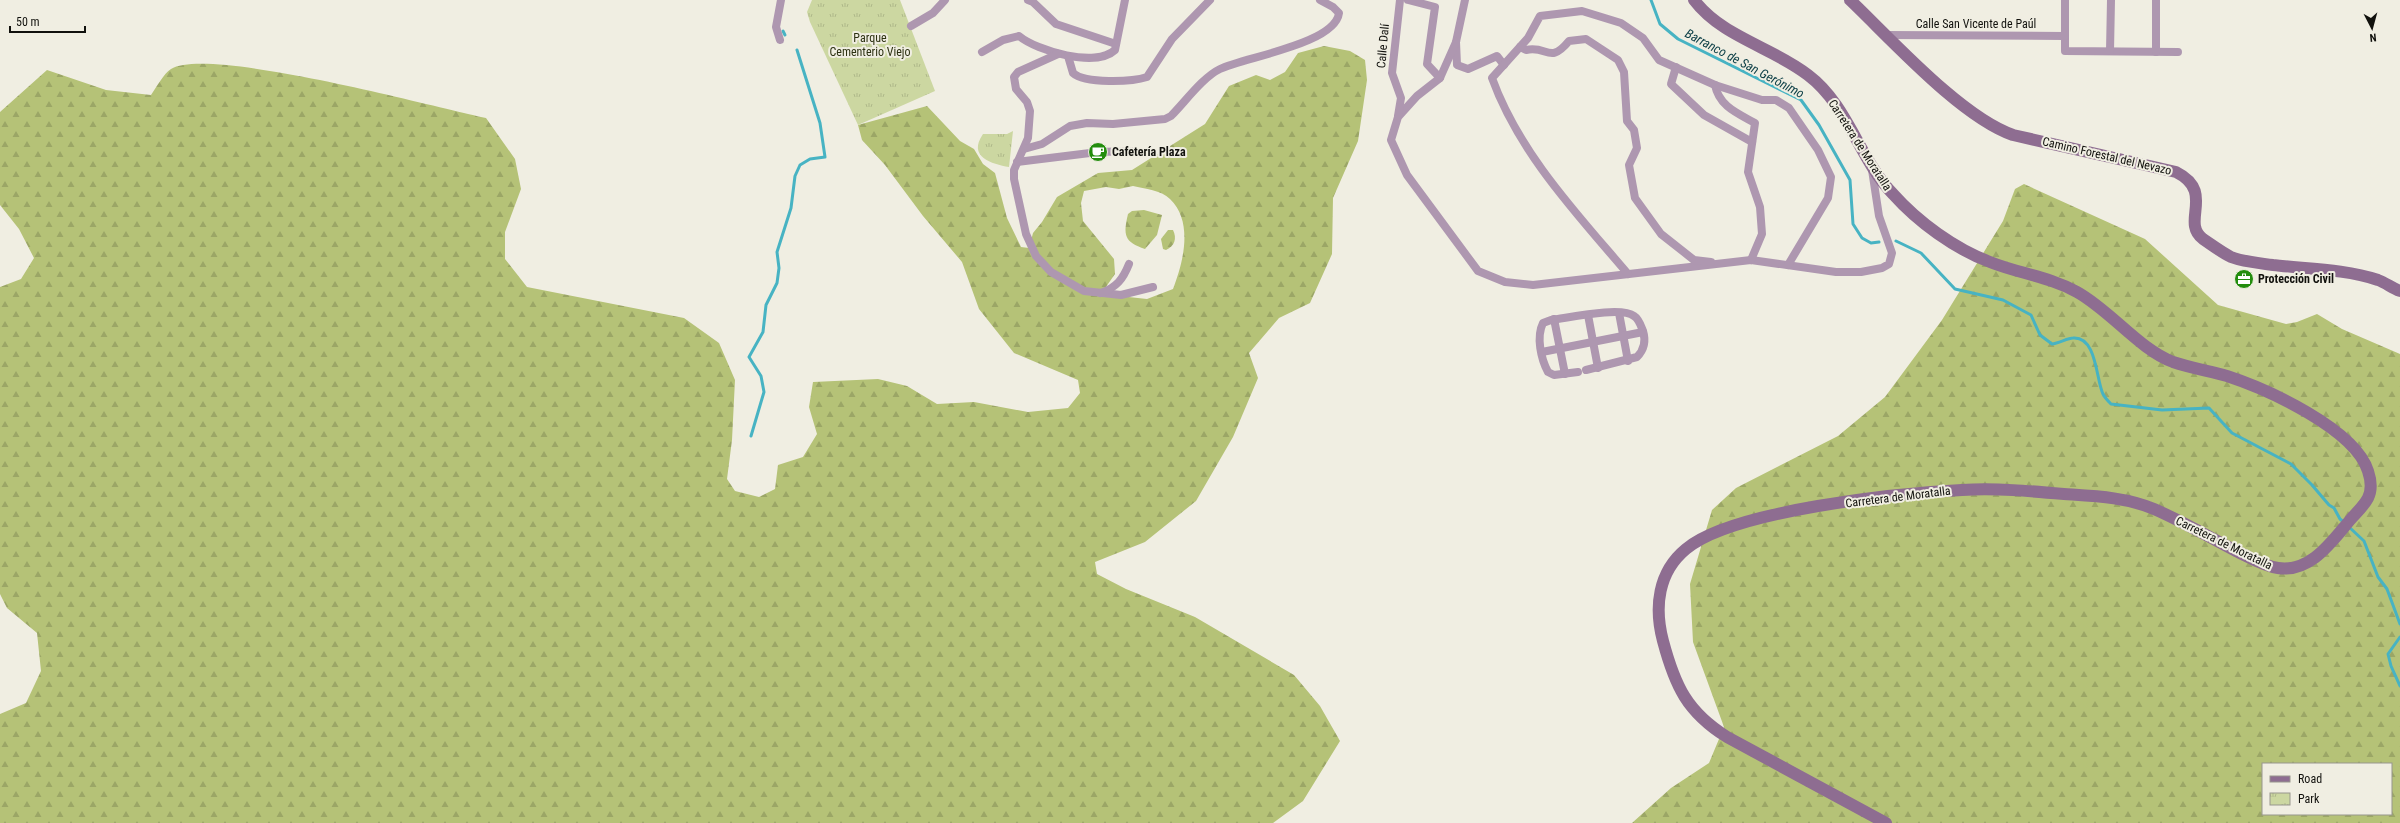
<svg xmlns="http://www.w3.org/2000/svg" width="2400" height="823" font-family="'Roboto Condensed',sans-serif">
	<style>
		.forest { fill: url(#forest-firs); fill-rule: evenodd }
		.park { fill: url(#park-tufts) }
		.lines { fill: none; stroke-linecap: round; stroke-linejoin: round }
		.stream { stroke: #47b3c3; stroke-width: 3 }
		.street { stroke: #ae97b0; stroke-width: 8 }
		.secondary { stroke: #8e6d91; stroke-width: 12 }
		.labels { text-anchor: middle; stroke-width: 4; stroke-linejoin: round; paint-order: stroke }
		.street-label { font-size: 12px; fill: #11110d; stroke: #f0eee2 }
		.park-label { font-size: 12px; fill: #2c3111; stroke: #f0eee2 }
		.poi-label { font-size: 12px; font-weight: bold; fill: #11110d; stroke: #f0eee2; text-anchor: start }
		.water-label { font-size: 13px; font-style: italic; fill: #0f4148; stroke: #f0eee2 }
	</style>
	<defs>
		<pattern id="forest-firs" width="22" height="20" patternUnits="userSpaceOnUse"><rect width="22" height="20" fill="#b5c277"/><path d="M5 1l3.5 6h-7zM16 11l3.5 6h-7z" fill="#9ba666"/></pattern>
		<pattern id="park-tufts" width="24" height="20" patternUnits="userSpaceOnUse"><rect width="24" height="20" fill="#ccd7a1"/><path d="M3 7l-1-3M5 7V3M7 7l1-3M15 17l-1-3M17 17v-4M19 17l1-3" fill="none" stroke="#aeb889"/></pattern>
	</defs>
	<rect width="100%" height="100%" fill="#f0eee2"/>
	<g class="forest">
		<path d="M1324 46 1350 51 1365 60 1367 80 1358 141 1333 198 1332 254 1310 303 1279 318 1249 353 1258 378 1233 437 1196 501 1145 542 1095 562 1097 574 1126 589 1195 617 1294 675 1320 706 1340 741 1303 801 1273 823H0V714L26 703 41 671 37 633 7 608 0 594V287L21 279 34 258 19 229 0 205V112L47 70 106 90 151 95C156 88 164 73 171 69 209 46 434 107 486 118L515 159 521 189 505 232V259L527 287 684 318 719 343 735 380 732 440 727 479 735 491 759 497 775 489 778 465 803 457 817 434 809 407 813 382 878 379 907 386 937 404 974 402 1028 412 1068 408 1080 393 1078 380 1014 353 979 309 962 262 923 216 885 165 862 140 858 125 927 106 960 141 974 149 983 164 995 173 1007 218 1021 247 1029 248 1033 233 1042 222 1057 197 1098 173 1132 170 1205 124 1229 86 1256 75 1270 80 1285 72 1298 53ZM1133 186C1145 189 1161 190 1170 199 1194 222 1183 263 1173 289L1147 299 1101 294 1115 274 1114 259 1083 221 1081 203 1084 191 1106 187 1119 189Z"/>
		<path d="M2024 184 2145 239 2218 305 2286 324 2297 322 2317 314 2342 329 2400 354V823H1632L1671 788 1709 763 1724 727 1693 642 1690 584 1712 510 1736 488 1838 436 1885 397 1942 320 2003 221 2015 189ZM2263 764H2391V814H2263Z"/>
		<path d="M1144 210 1162 215 1157 235 1145 249C1124 242 1123 235 1128 214L1132 211Z"/>
		<path d="M1168 230H1173C1177 238 1175 246 1166 250L1163 249 1161 239Z"/>
	</g>
	<g class="park">
		<polygon points="812,0 900,0 935,91 858,125 810,22 807,12"/>
		<path d="M1013 131 1009 167C992 164 967 157 983 134H1007Z"/>
	</g>
	<g class="lines">
		<g class="stream">
			<polyline points="1651,0 1660,24 1678,39 1801,100 1819,125 1850,180 1853,224 1862,238 1871,243 1879,242"/>
			<polyline points="783,31 785,35"/>
			<path d="M1896 241 1921 253 1955 289 2003 300 2031 315 2040 335 2052 344C2059 343 2068 338 2073 338 2097 336 2096 380 2103 394 2105 398 2108 401 2111 404L2162 410 2209 408 2232 433 2291 464 2312 485 2329 505 2334 508 2340 519 2345 523"/>
			<polyline points="751,436 764,392 761,376 749,357 763,332 766,305 777,283 779,268 777,252 791,208 795,176 800,165 810,159 825,157 820,123 797,50"/>
			<polyline points="2349,527 2364,541 2378,577 2387,589 2400,624"/>
			<polyline points="2400,637 2388,654 2391,666 2400,686"/>
		</g>
		<g class="street">
			<polyline points="1028,0 1033,2 1056,24 1116,44"/>
			<polyline points="1408,0 1435,7 1427,64 1440,78"/>
			<polyline points="1465,0 1456,42 1457,65 1468,69 1497,56 1504,65"/>
			<polyline points="2065,0 2065,51 2178,52"/>
			<polyline points="911,26 933,13 945,0"/>
			<polyline points="1886,35 2065,36"/>
			<polyline points="780,40 776,27 781,0"/>
			<polyline points="1456,42 1440,78 1417,96 1398,117 1391,140 1407,175 1478,271 1505,282 1533,285 1751,260 1836,272 1861,272 1882,268 1889,264 1892,253 1879,216 1872,170"/>
			<path d="M1520 47 1526 50C1548 45 1549 65 1569 41L1586 39 1618 60 1624 72 1627 121 1634 130 1637 148 1629 165 1635 198 1661 234 1694 260 1711 262"/>
			<polyline points="2110,51 2111,0"/>
			<path d="M982 52 1003 40 1019 36C1037 51 1096 68 1115 50L1125 0"/>
			<polyline points="2156,52 2156,0"/>
			<polyline points="1058,54 1018,72 1014,77 1016,89 1027,102 1030,111 1028,138 1014,170 1014,179 1026,234 1036,256 1051,272 1084,291 1121,295 1153,287"/>
			<path d="M1068 56 1073 73C1085 84 1132 82 1147 77L1172 39 1210 0"/>
			<polyline points="1676,67 1671,84 1704,115 1752,142"/>
			<path d="M1715 85C1719 106 1737 113 1755 123L1748 172 1760 207 1762 234 1751 260"/>
			<polyline points="1398,116 1401,98 1392,73 1400,0"/>
			<path d="M1024 149 1042 144 1070 126 1087 123 1113 124 1165 119 1171 116C1185 102 1203 77 1220 69 1245 57 1335 44 1339 13L1333 7 1320 0"/>
			<polyline points="1017,162 1098,152 1133,151"/>
			<path d="M1628 274C1577 214 1519 153 1492 78L1528 38 1540 16 1582 11 1621 23 1643 38 1659 60 1715 85 1762 100H1776L1789 108 1818 150 1831 177 1828 198 1788 265"/>
			<path d="M1101 293C1117 287 1123 279 1129 264"/>
			<polyline points="1619,313 1628,361"/>
			<polyline points="1588,315 1598,368"/>
			<polyline points="1554,319 1565,374"/>
			<polyline points="1542,352 1643,332"/>
			<path d="M1578 372 1554 375 1548 372C1541 359 1536 337 1543 323L1551 320C1568 318 1621 306 1634 316 1639 319 1641 326 1643 331 1646 341 1644 350 1637 357L1586 370"/>
		</g>
		<g class="secondary">
			<path d="M1694 0C1722 37 1772 47 1808 75 1848 105 1859 159 1893 194 1918 222 1955 249 1990 262 2020 274 2048 276 2077 292 2111 311 2139 349 2173 362 2191 368 2209 371 2227 376 2267 389 2355 429 2368 471 2371 480 2372 490 2368 498 2364 506 2356 513 2351 519 2332 541 2311 573 2278 568 2263 566 2249 557 2236 551 2209 537 2182 521 2154 509 2126 497 2094 496 2064 494 2030 491 1996 488 1962 490 1900 493 1732 510 1686 549 1658 572 1654 607 1663 641 1675 686 1687 712 1727 737L1886 823"/>
			<path d="M1850 0C1891 39 1961 117 2013 135L2176 172C2216 192 2180 222 2203 239 2212 245 2221 252 2231 257 2244 262 2259 263 2273 265 2307 269 2345 269 2378 280 2386 283 2392 288 2400 291"/>
		</g>
	</g>
	<defs>
		<symbol id="cafe-disc" viewBox="-11 -11 22 22"><circle r="9.5" fill="#238d0e" stroke="#f0eee2"/><path d="M-5.5-4.5H6V0H3Q3 3.5 0 3.5H-2.5Q-5.5 3.5-5.5 0ZM3-3.2v2h1.7v-2ZM-6 4.5H4V6H-6Z" fill="#fff"/></symbol>
		<symbol id="office-disc" viewBox="-11 -11 22 22"><circle r="9.5" fill="#238d0e" stroke="#f0eee2"/><path d="M-6-3h4V-5.5h4V-3h4V5H-6ZM-1-4.5V-3h2v-1.5ZM-6 0V1H6V0Z" fill="#fff"/></symbol>
	</defs>
	<g fill-rule="evenodd">
		<use href="#cafe-disc" x="1087" y="141" width="22" height="22"/>
		<use href="#office-disc" x="2233" y="268" width="22" height="22"/>
	</g>
	<g class="labels">
		<g class="street-label">
			<text x="1976" y="28">Calle San Vicente de Paúl</text>
			<text transform="translate(1383 46) rotate(-85)" y="4">Calle Dalí</text>
			<text transform="translate(1860 145) rotate(57)" y="4">Carretera de Moratalla</text>
			<text transform="translate(2107 156) rotate(13)" y="4">Camino Forestal del Nevazo</text>
			<text transform="translate(1898 497) rotate(-7)" y="4">Carretera de Moratalla</text>
			<text transform="translate(2224 543) rotate(26)" y="4">Carretera de Moratalla</text>
		</g>
		<g class="park-label">
			<text x="870" y="42">Parque<tspan x="870" dy="14">Cementerio Viejo</tspan></text>
		</g>
		<g class="poi-label">
			<text x="1112" y="156">Cafetería Plaza</text>
			<text x="2258" y="283">Protección Civil</text>
		</g>
		<g class="water-label">
			<text transform="translate(1745 63) rotate(28)" y="5">Barranco de San Gerónimo</text>
		</g>
	</g>
	<rect x="2262" y="763" width="130" height="52" fill="#f0eee2" stroke="#97968d"/>
	<rect x="2270" y="776" width="20" height="6" fill="#8e6d91" stroke="#97968d"/>
	<text x="2298" y="783" font-size="12" fill="#11110d">Road</text>
	<rect x="2270" y="793" width="20" height="12" fill="url(#park-tufts)" stroke="#97968d"/>
	<text x="2298" y="803" font-size="12" fill="#11110d">Park</text>
	<g transform="translate(2372 28) rotate(174)" stroke="#f0eee2" stroke-width="3" paint-order="stroke">
	<path d="M0-3L7 15L0 10L-7 15Z" fill="#11110d"/>
	<text y="-6" font-size="11" font-weight="bold" text-anchor="middle" fill="#11110d">N</text>
	</g>
	<path d="M10 26v6h75v-6" fill="none" stroke="#11110d" stroke-width="2"/>
	<text x="16" y="26" font-size="12" fill="#11110d" stroke="#f0eee2" stroke-width="3" paint-order="stroke">50 m</text>
</svg>
